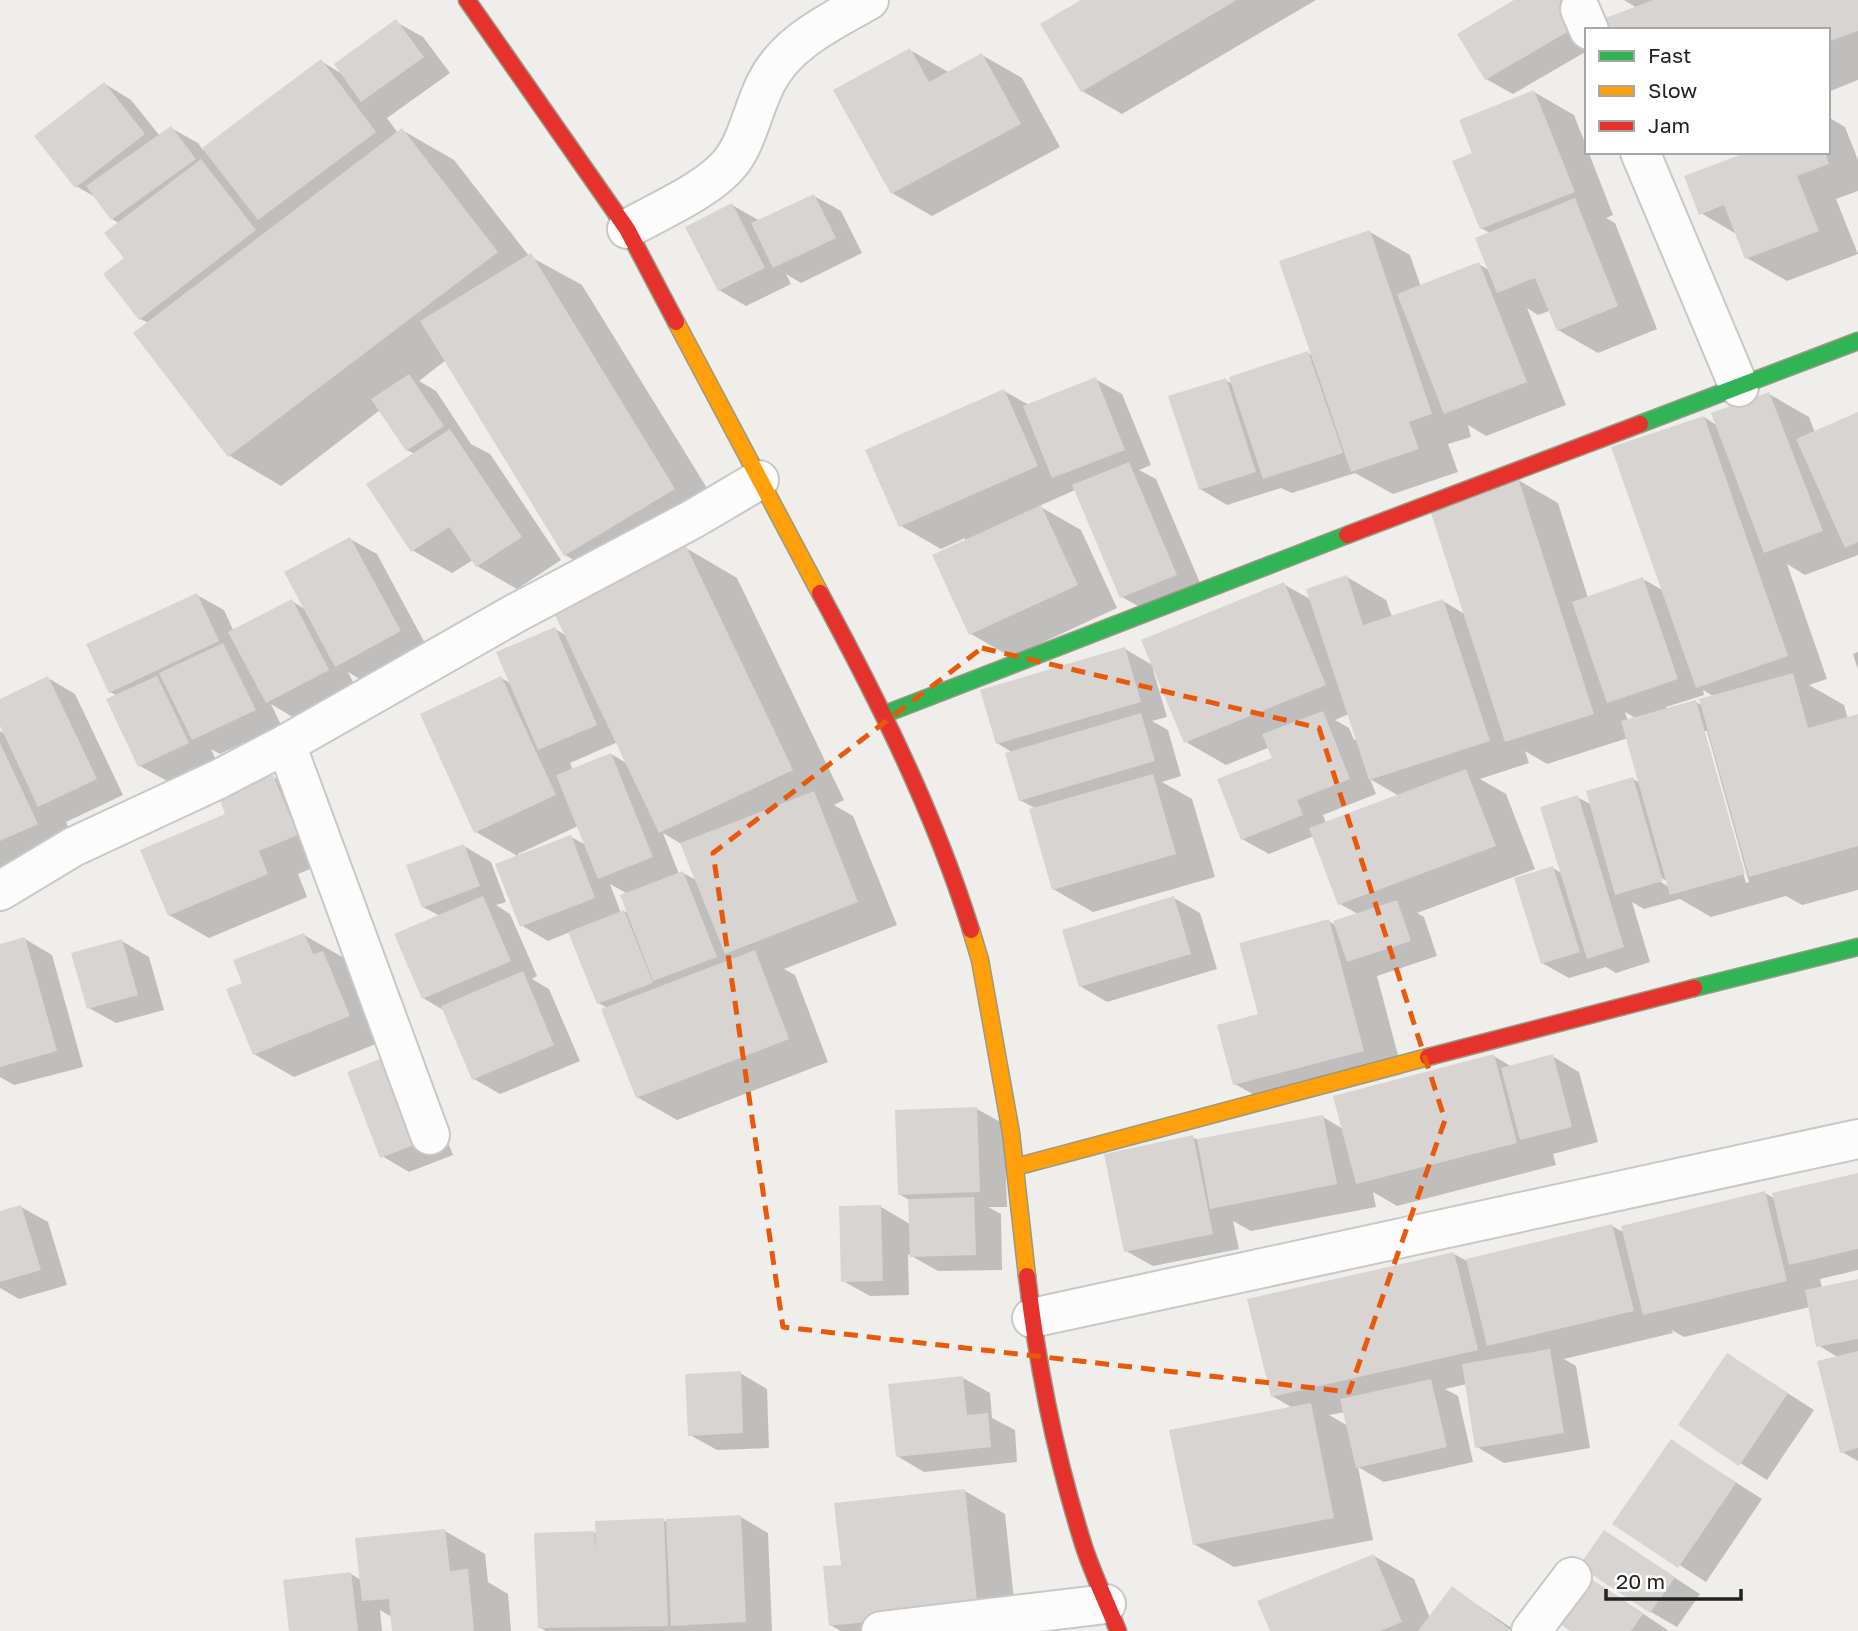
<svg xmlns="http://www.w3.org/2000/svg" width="1858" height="1631" font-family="'Golos Text',sans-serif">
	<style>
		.shadow { fill: #0003; fill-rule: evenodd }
		.building { fill: #d7d4d2 }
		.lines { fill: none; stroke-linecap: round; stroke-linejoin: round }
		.street-casing { stroke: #c9c8c7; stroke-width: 42 }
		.fast-casing { stroke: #999a82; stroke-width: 19 }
		.slow-casing { stroke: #999a82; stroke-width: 19 }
		.jam-casing { stroke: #999a82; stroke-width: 19 }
		.street { stroke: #fdfcfc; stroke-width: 38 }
		.fast { stroke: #30b455; stroke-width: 16 }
		.slow { stroke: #ff9f0a; stroke-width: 16 }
		.jam { stroke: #e5322d; stroke-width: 16 }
		.marked { fill: none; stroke: #e8590c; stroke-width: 5; stroke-dasharray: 14 9; stroke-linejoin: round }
	</style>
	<rect width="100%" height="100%" fill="#f0eeeb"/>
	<g class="shadow">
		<polygon points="1083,0 1316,0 1122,114 1082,91"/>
		<polygon points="1518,0 1577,0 1587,30 1587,51 1513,94 1486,79"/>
		<polygon points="1624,0 1858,0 1858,80 1828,92 1828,30 1637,8"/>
		<path d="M396 22 423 37 450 73 387 118 398 133 402 130 454 160 529 256 582 285 726 519 667 554 669 556 686 548 737 578 844 800 834 805 853 816 897 925 784 969 795 975 828 1062 677 1120 637 1097 608 1008 598 1003 570 932 548 941 521 925 519 857 476 832 501 678 512 684 555 629 567 636 613 582 565 555 446 360 419 381 436 391 471 444 490 454 561 560 517 589 477 566 473 560 452 573 412 550 415 454 407 450 380 410 281 486 230 456 135 334 149 323 140 319 120 224 112 219 97 198 76 186 105 84 131 100 160 136 171 128 198 143 203 150 321 61 342 74ZM618 742 628 764 611 754 573 770 570 763ZM578 826 586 845 571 837 519 857 518 854ZM663 833 683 845 698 881 683 873 679 874ZM610 884 628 894V911L621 913Z"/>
		<polygon points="910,50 950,73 982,55 1022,78 1060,147 932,216 892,193"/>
		<polygon points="1534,92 1574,115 1613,215 1606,218 1615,223 1657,329 1598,353 1558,330 1549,311 1538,315 1527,308 1566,405 1486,436 1468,425 1471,437 1448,444 1458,472 1393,494 1355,473 1292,493 1281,488 1227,505 1200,489 1225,380 1233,384 1308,353 1313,356 1370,232 1410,255 1421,287 1479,264 1490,271 1490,233 1481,228 1474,154"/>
		<polygon points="1828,117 1845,127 1858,160 1858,191 1836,199 1858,254 1787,281 1747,258 1738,235 1701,213 1749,152 1828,152"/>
		<polygon points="814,196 841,211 862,253 801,283 786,274 791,284 746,306 719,290 732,205 760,221"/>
		<polygon points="1095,379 1122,394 1151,465 1139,470 1156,479 1203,590 1149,612 1122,597 1075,490 1039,506 1081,530 1117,608 1011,657 971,634 965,538 941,549 901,526 1004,391 1029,405"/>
		<path d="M1769 394 1809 417 1815 433 1858 414V555L1805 575 1787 564 1827 679 1809 685 1844 705 1848 719 1858 716V890L1802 905 1786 896 1711 917 1680 899 1644 909 1632 902 1650 962 1616 973 1606 967 1569 978 1542 963 1553 868 1563 874 1577 797 1592 805 1633 779 1640 783 1628 738 1547 764 1525 751 1529 763 1480 779 1506 794 1535 869 1417 913 1424 917 1437 956 1377 976 1403 1074 1275 1107 1235 1084 1260 1015 1328 921 1337 926 1358 914 1340 904 1314 836 1269 854 1242 839 1275 759 1270 747 1226 765 1186 742 1156 669 1153 670 1167 717 1152 721 1168 730 1181 776 1162 782 1192 799 1215 877 1093 912 1053 889 1036 809 1020 800 1013 753 997 743 1125 649 1154 666 1283 584 1312 600 1347 577 1386 600 1392 617 1443 601 1466 615 1518 480 1558 503 1588 598 1643 579 1664 591 1704 417 1718 426ZM1703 690 1715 697 1703 706 1696 702 1667 710 1666 707 1704 695ZM1625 712 1637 719 1628 721ZM1349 714 1357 739 1354 740 1349 728 1335 720ZM1703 731H1707L1749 882 1746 883ZM1370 779 1399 796 1326 823 1323 815 1376 794ZM1656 875 1669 882V887L1654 878Z"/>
		<polygon points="350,539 377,554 427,647 363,681 348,672 355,686 294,718 271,704 281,725 220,754 211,749 215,758 167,781 140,766 118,696 110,692 197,595 224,610 234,632 292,601 306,610"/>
		<polygon points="1858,652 1858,670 1853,654"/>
		<polygon points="48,678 75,694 123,795 66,822 77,846 0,882 0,731 5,734 0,722 0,701"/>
		<polygon points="273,777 313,800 337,858 298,874 307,897 209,938 169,915 228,815"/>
		<polygon points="464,846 491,862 506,902 496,905 510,914 537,976 532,979 549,989 580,1061 500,1094 474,1079 445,1011 423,998 440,916 423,907"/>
		<polygon points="1174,898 1200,913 1217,969 1107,1002 1080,986"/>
		<polygon points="304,935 344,958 388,1039 294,1077 254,1054 244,984"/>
		<polygon points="25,939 52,955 83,1067 14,1085 0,1077 0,946"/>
		<polygon points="122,941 149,957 164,1010 116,1023 89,1008"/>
		<polygon points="1494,1056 1512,1067 1552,1056 1579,1072 1598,1142 1553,1154 1556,1165 1397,1206 1373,1192 1376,1207 1251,1231 1233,1221 1239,1249 1153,1266 1126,1251 1192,1137 1198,1140 1323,1117 1343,1129"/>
		<polygon points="419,1071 453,1155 409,1172 382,1156"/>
		<polygon points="977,1109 1004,1124 1007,1207 988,1207 1001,1214 1002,1270 938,1271 908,1254 909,1295 870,1296 843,1281 881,1207 910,1224 909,1200 899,1194"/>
		<path d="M1858 1175V1270L1820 1279 1822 1288 1858 1281V1461L1842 1452 1839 1358 1818 1345 1810 1307 1684 1337 1672 1330 1673 1333 1564 1359 1576 1366 1590 1448 1504 1463 1477 1447 1467 1384 1445 1389 1458 1396 1473 1462 1384 1482 1358 1467 1373 1540 1234 1567 1194 1544 1293 1408 1272 1396 1454 1254 1467 1261 1612 1226 1625 1233 1765 1193 1775 1199ZM1345 1412 1348 1426 1329 1415Z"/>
		<polygon points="21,1207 48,1222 67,1285 19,1299 0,1288 0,1213"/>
		<polygon points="1728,1355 1814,1410 1767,1480 1680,1425"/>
		<polygon points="740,1373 767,1389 769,1448 717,1450 690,1435"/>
		<polygon points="963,1378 990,1393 992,1418 1015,1430 1017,1462 924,1472 897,1456"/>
		<polygon points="1671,1441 1762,1499 1706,1582 1615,1523"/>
		<polygon points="965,1491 1005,1514 1017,1629 1020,1631 841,1631 830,1625 843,1566"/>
		<polygon points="741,1517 768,1533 772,1631 546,1631 539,1627 536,1535 597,1533 663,1520 668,1523"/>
		<polygon points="445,1531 485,1554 488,1582 508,1594 511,1631 394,1631 392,1617 380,1610 382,1631 290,1631 351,1574 361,1580"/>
		<polygon points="1604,1532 1700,1594 1677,1627 1651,1612"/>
		<polygon points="1374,1556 1414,1579 1430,1618 1452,1588 1516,1631 1272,1631"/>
		<polygon points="1584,1576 1611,1592 1669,1631 1573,1631"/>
	</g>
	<g class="building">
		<polygon points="1081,0 1237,0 1081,92 1040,24"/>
		<polygon points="1514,0 1560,0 1576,27 1485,80 1457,34"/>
		<polygon points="1653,0 1858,0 1858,31 1828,42 1828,30 1607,30 1603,19"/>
		<polygon points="396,19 424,57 361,102 334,64"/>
		<polygon points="910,48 929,82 982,53 1021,124 891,194 833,90"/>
		<polygon points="321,59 376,132 258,220 202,148"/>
		<polygon points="104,82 145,134 75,188 34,136"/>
		<polygon points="1534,90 1575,192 1480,229 1452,161 1472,153 1459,120"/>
		<polygon points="171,126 196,159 111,220 86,186"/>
		<polygon points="402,128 498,252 228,457 133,333"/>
		<polygon points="1748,152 1825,152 1829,164 1797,176 1819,231 1745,259 1724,205 1699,215 1684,176"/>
		<polygon points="201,159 256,230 139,320 103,274 124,258 104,233"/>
		<polygon points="814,194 836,238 773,268 751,223"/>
		<polygon points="1575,198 1618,306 1557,331 1535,278 1497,293 1475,238"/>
		<polygon points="732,203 765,268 718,291 685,227"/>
		<polygon points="1370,230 1432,414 1409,422 1419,449 1351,472 1279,261"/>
		<polygon points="531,253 675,489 564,556 420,321"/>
		<polygon points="1479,262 1527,382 1444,414 1397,294"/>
		<polygon points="1308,351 1343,453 1263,479 1229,377"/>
		<polygon points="409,374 444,426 406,451 371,399"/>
		<polygon points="1096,377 1125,450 1052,478 1023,406"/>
		<polygon points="1226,378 1256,472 1199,490 1168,396"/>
		<polygon points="1004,389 1038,466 899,527 865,450"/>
		<polygon points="1769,392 1823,531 1764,553 1711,413"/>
		<polygon points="1858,412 1858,542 1845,548 1796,439"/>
		<polygon points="1704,416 1788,656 1696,688 1611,447"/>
		<polygon points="450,429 522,537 476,567 449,527 411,552 366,484"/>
		<polygon points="1129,462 1177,575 1120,598 1072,485"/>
		<polygon points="1518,478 1594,714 1505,742 1429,507"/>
		<polygon points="1041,505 1078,585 969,635 932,555"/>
		<polygon points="350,537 401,631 335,667 284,572"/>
		<polygon points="686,546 793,770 659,833 552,609"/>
		<polygon points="1347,575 1363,625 1443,599 1490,741 1369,780 1306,589"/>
		<polygon points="1643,577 1678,679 1607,703 1572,602"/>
		<polygon points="1284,582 1326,685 1184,743 1141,640"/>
		<polygon points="197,593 219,641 109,693 86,644"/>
		<polygon points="292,599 329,670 266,703 228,632"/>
		<polygon points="555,627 597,725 538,750 496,652"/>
		<polygon points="223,643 256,710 192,740 159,673"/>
		<polygon points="1125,647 1141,702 996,744 980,690"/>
		<polygon points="1793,673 1808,728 1858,714 1858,846 1749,877 1699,699"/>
		<polygon points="48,676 97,779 38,807 0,726 0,699"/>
		<polygon points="157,676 189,743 138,767 106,699"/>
		<polygon points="501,676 556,795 474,833 420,714"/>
		<polygon points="1696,700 1745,874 1670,895 1621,721"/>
		<polygon points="1323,711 1350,779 1297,800 1303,815 1241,840 1217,779 1272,758 1262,734"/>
		<polygon points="1141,713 1155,761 1019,801 1005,753"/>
		<polygon points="0,743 38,824 0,841"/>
		<polygon points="611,753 653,857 598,879 556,775"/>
		<polygon points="1466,769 1496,846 1338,905 1309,828"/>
		<polygon points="1153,774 1176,854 1052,890 1029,809"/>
		<polygon points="273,775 298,835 259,851 268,874 168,916 140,850 225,814 219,797"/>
		<polygon points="1633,777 1663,881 1615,895 1586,791"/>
		<polygon points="814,791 858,902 725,954 680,843"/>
		<polygon points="1578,795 1624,947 1587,959 1540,807"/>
		<polygon points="571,835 595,898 520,927 495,864"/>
		<polygon points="464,844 480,886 422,908 406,865"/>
		<polygon points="1553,866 1580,952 1541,964 1514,878"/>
		<polygon points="683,871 717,957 653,981 620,895"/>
		<polygon points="483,896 511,961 422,999 394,934"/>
		<polygon points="1174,896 1191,954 1079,987 1062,930"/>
		<polygon points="1397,900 1411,941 1347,962 1333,921"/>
		<polygon points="624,910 653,983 597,1004 568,932"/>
		<polygon points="1329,919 1364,1051 1233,1085 1217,1025 1258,1014 1239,943"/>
		<polygon points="304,933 313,954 323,951 350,1016 253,1055 226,989 242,983 233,960"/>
		<polygon points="25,937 57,1051 0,1067 0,944"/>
		<polygon points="122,939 138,995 87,1009 71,953"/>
		<polygon points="755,950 789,1039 636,1098 601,1009"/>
		<polygon points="523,971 554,1045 472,1080 441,1006"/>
		<polygon points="392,1054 427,1140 380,1158 347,1072"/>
		<polygon points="1494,1054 1517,1143 1356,1184 1333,1096"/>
		<polygon points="1553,1054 1572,1127 1520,1140 1501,1068"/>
		<polygon points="977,1107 980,1192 898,1195 895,1110"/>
		<polygon points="1323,1115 1337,1184 1210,1209 1197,1139"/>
		<polygon points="1193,1135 1213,1234 1124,1252 1104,1154"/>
		<polygon points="1858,1173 1858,1249 1789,1265 1772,1193"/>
		<polygon points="1765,1191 1787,1281 1643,1315 1621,1226"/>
		<polygon points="974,1197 976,1255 910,1257 908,1199"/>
		<polygon points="21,1205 41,1270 0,1282 0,1211"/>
		<polygon points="881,1205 883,1281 841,1282 839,1206"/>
		<polygon points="1612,1224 1634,1311 1487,1346 1466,1259"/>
		<polygon points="1454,1252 1478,1350 1271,1397 1247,1299"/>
		<polygon points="1858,1279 1858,1339 1816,1347 1805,1290"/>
		<polygon points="1550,1349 1564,1433 1475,1448 1462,1364"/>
		<polygon points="1858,1351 1858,1448 1840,1453 1817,1361"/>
		<polygon points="1727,1353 1788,1393 1739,1466 1678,1425"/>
		<polygon points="741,1371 743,1433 688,1436 685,1374"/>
		<polygon points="963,1376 967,1415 988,1413 991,1447 896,1457 888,1384"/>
		<polygon points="1431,1379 1447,1447 1356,1468 1340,1399"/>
		<polygon points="1311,1403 1334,1518 1193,1545 1169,1430"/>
		<polygon points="1671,1439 1736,1483 1678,1568 1612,1524"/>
		<polygon points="965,1489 978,1610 829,1626 823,1566 841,1565 834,1503"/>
		<polygon points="741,1515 746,1622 671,1626 666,1519"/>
		<polygon points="664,1518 668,1626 538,1628 534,1533 594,1531 596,1552 595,1521"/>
		<polygon points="445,1529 450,1571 468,1569 474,1631 392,1631 389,1599 362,1601 355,1538"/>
		<polygon points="1604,1530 1675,1577 1650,1613 1579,1566"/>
		<polygon points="1374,1554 1402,1622 1380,1631 1270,1631 1257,1601"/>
		<polygon points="351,1572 358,1631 289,1631 283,1580"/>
		<polygon points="1584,1574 1643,1614 1631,1631 1570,1631 1553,1619"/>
		<polygon points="1452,1586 1512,1631 1418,1631"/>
	</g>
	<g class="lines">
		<defs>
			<g id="street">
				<polyline points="1580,9 1589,30"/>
				<polyline points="1640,152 1739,387"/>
				<path d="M627 229C658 211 709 190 731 162 748 140 753 108 766 83 786 42 831 22 869 0"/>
				<polyline points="286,744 430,1135"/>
				<polyline points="0,891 73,847 219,779 286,744 514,614 693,519 759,480"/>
				<polyline points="1032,1318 1858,1139"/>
				<polyline points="881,1631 1106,1604"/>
				<polyline points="1531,1631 1572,1577"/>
			</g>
			<g id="fast">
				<polyline points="1640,424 1858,341"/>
				<polyline points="885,714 1347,535"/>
				<polyline points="1694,988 1858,947"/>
			</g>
			<g id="slow">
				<polyline points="676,322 820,593"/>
				<polyline points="971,930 980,960 1011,1133 1027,1276"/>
				<polyline points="1015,1167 1428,1057"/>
			</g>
			<g id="jam">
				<polyline points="467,0 627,229 676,322"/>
				<polyline points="1347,535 1640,424"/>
				<path d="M820 593C879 702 934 812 971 930"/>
				<polyline points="1428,1057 1694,988"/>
				<path d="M1027 1276C1037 1363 1055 1453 1081 1537 1090 1569 1106 1600 1118 1631"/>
			</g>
		</defs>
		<use href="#street" class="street-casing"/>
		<use href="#fast" class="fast-casing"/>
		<use href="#slow" class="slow-casing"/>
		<use href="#jam" class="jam-casing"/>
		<use href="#street" class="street"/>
		<use href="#fast" class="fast"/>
		<use href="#slow" class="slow"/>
		<use href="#jam" class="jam"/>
	</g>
	<path class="marked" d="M982 648 1319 728 1445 1120 1349 1392 783 1327 713 853Z"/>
	<rect x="1585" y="28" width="245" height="126" fill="#ffffff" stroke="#a7a7a7" stroke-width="2"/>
	<rect x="1599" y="51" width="35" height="10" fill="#30b455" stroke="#a7a7a7" stroke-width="2"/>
	<text x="1648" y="63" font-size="21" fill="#222222">Fast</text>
	<rect x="1599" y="86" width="35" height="10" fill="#ff9f0a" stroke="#a7a7a7" stroke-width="2"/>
	<text x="1648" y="98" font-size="21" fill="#222222">Slow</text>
	<rect x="1599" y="121" width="35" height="10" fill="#e5322d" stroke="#a7a7a7" stroke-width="2"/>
	<text x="1648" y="133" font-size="21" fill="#222222">Jam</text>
	<path d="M1606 1589v10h135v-10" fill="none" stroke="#222222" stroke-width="3.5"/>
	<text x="1616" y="1589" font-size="21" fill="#222222" stroke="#ffffff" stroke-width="5" paint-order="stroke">20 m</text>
</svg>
